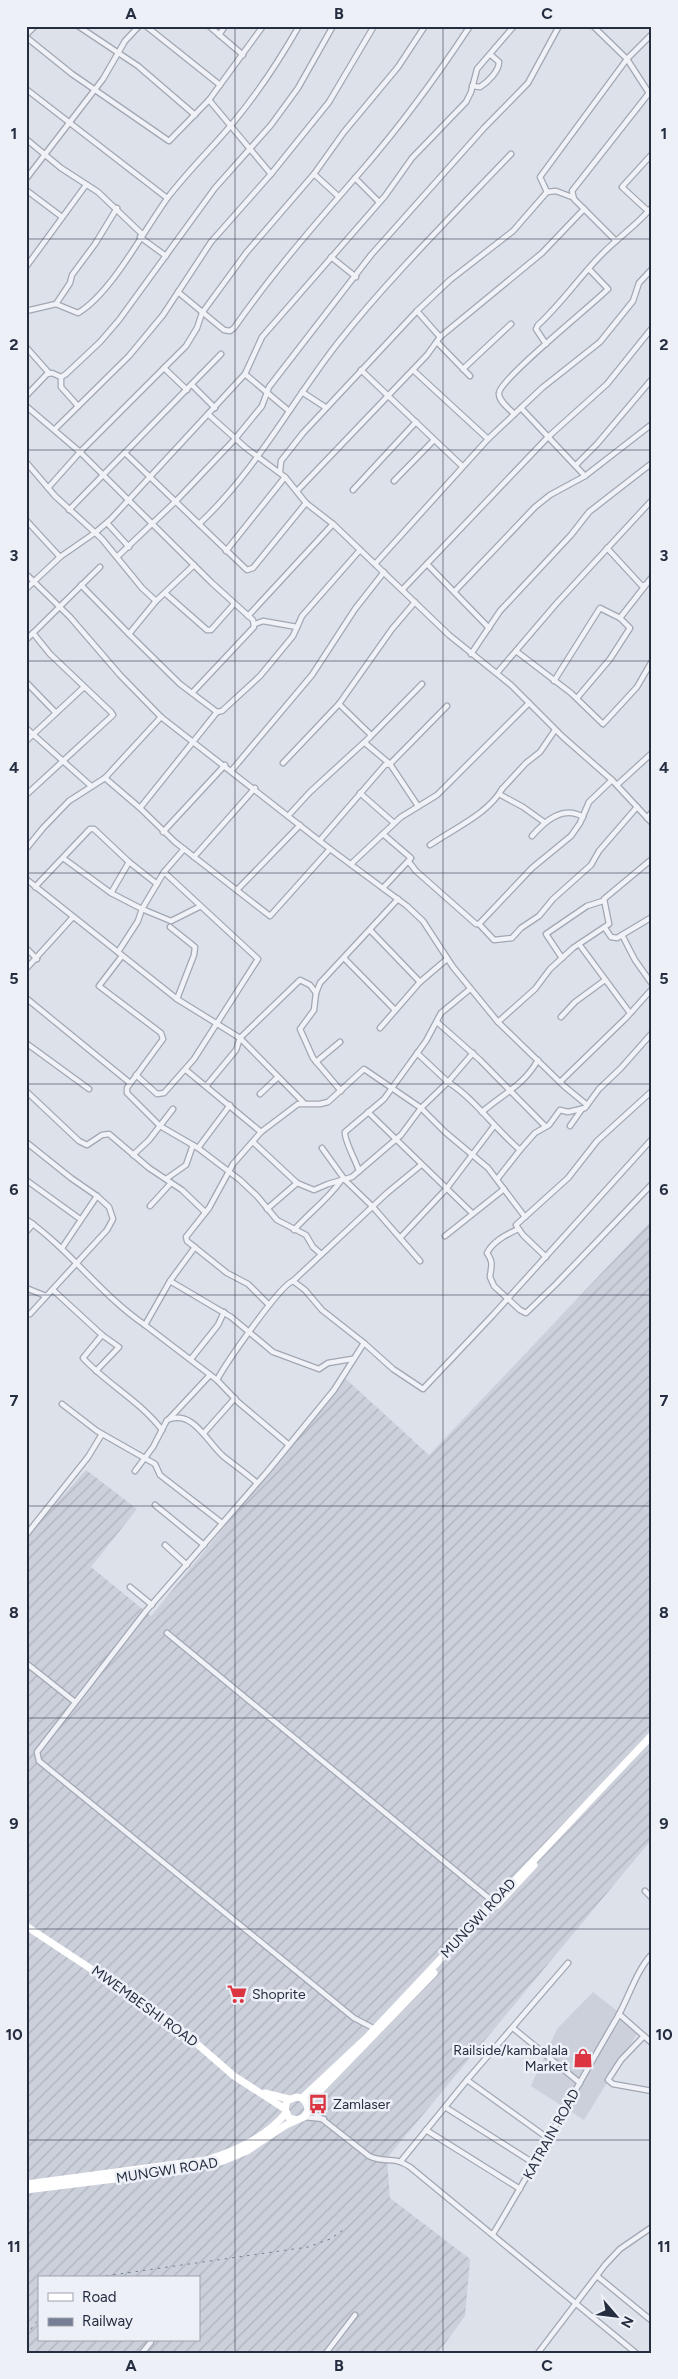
<svg xmlns="http://www.w3.org/2000/svg" width="678" height="2379" font-family="Figtree,sans-serif">
	<style>
		.built { fill: #cbd0db }
		.industrial { fill: url(#industrial-furrows); fill-rule: evenodd }
		.lines { fill: none; stroke-linecap: round; stroke-linejoin: round }
		.street-casing { stroke: #a2a7b3; stroke-width: 7 }
		.street { stroke: #f0f2f7; stroke-width: 4.5 }
		.secondary { stroke: #fff; stroke-width: 7 }
		.rail { stroke: #757e94; stroke-width: 1; stroke-dasharray: 2.5 5; stroke-linecap: butt }
		.grid { fill: none; stroke: #252d41; stroke-width: 1; stroke-opacity: 0.55 }
		.labels { text-anchor: middle; stroke-width: 5; stroke-linejoin: round; paint-order: stroke }
		.street-label { font-size: 14px; fill: #252d41; stroke: #edf0f6 }
		.poi-label { font-size: 14px; fill: #252d41; stroke: #edf0f6; text-anchor: start }
		.neatline { fill: none; stroke: #252d41; stroke-width: 2 }
		.grid-label { font-size: 16px; text-anchor: middle; font-weight: bold; fill: #252d41 }
	</style>
	<defs>
		<pattern id="industrial-furrows" width="10" height="10" patternUnits="userSpaceOnUse" patternTransform="scale(1.25)"><rect width="10" height="10" fill="#cbd0db"/><path d="M-1 1l2-2M0 10L10 0M9 11l2-2" fill="none" stroke="#aeb3bd"/></pattern>
	</defs>
	<rect width="100%" height="100%" fill="#dde1e9"/>
	<polygon class="built" points="593,1992 640,2029 584,2120 531,2086 557,2029"/>
	<path class="industrial" d="M652 1220V1839L387 2158 390 2198 470 2259 465 2316 438 2353H26V1522L35 1527 86 1470 137 1509 91 1567 151 1616 346 1379 429 1455ZM39 2278H199V2340H39Z"/>
	<g class="lines">
		<defs>
			<g id="street">
				<polyline points="78,26 138,66 195,115"/>
				<polyline points="146,26 220,85"/>
				<polyline points="209,26 243,55"/>
				<polyline points="593,26 627,59 649,93 572,191 574,199 616,241"/>
				<polyline points="26,35 35,26"/>
				<polyline points="219,35 225,26"/>
				<polyline points="26,37 72,74 169,141 209,100 263,26"/>
				<path d="M472 86 480 87C488 82 499 71 499 62L491 55"/>
				<polyline points="26,89 167,198"/>
				<polyline points="209,100 271,174"/>
				<polyline points="26,139 61,168 98,192 142,234"/>
				<polyline points="314,174 338,196"/>
				<polyline points="355,178 379,202"/>
				<polyline points="26,179 103,79 125,41 139,26"/>
				<polyline points="26,190 62,217"/>
				<polyline points="547,192 540,177 627,59 652,34"/>
				<polyline points="648,211 622,187 652,154"/>
				<polyline points="140,237 166,256"/>
				<polyline points="331,257 356,277"/>
				<polyline points="26,267 86,185"/>
				<path d="M178 292 224 330 230 331 234 328C273 272 318 221 363 169 402 124 437 76 470 26"/>
				<polyline points="56,304 70,283 72,275 95,244 117,208"/>
				<path d="M26 311 56 304 78 313C112 293 145 228 169 196 189 170 212 148 232 124 258 93 279 61 299 26"/>
				<polyline points="417,311 440,337"/>
				<polyline points="437,342 470,376"/>
				<path d="M546 344 536 329 538 325C562 303 580 276 603 253 619 237 637 225 652 207"/>
				<polyline points="26,347 49,373"/>
				<polyline points="164,368 187,390"/>
				<polyline points="463,369 511,324"/>
				<polyline points="361,370 462,466"/>
				<polyline points="413,370 488,439"/>
				<polyline points="245,374 289,411"/>
				<polyline points="61,377 61,387 78,406"/>
				<polyline points="192,385 215,408"/>
				<polyline points="302,392 325,407"/>
				<polyline points="26,396 47,374 52,373 61,377 66,374 100,342 119,320 215,188 271,125 298,88 333,26"/>
				<polyline points="26,406 80,452 212,583 253,620 254,627 192,693"/>
				<polyline points="521,408 585,476"/>
				<path d="M514 414C509 408 498 401 499 393 500 379 591 306 608 289L589 269"/>
				<polyline points="209,415 246,448 285,477 306,503 333,524 449,635 511,685 563,737 612,780 652,823"/>
				<polyline points="55,429 129,356 163,315 211,242 271,174 329,102 374,26"/>
				<polyline points="125,453 247,570 253,568 306,503"/>
				<polyline points="26,462 55,496 102,539 142,588 156,601"/>
				<polyline points="576,465 597,444 652,379"/>
				<polyline points="280,472 281,461 303,433 417,311 450,280 513,231 547,192 556,191 572,197"/>
				<polyline points="394,481 434,440"/>
				<polyline points="48,488 80,452 186,346 197,328 202,313 246,253 314,174 344,132 398,67 425,26"/>
				<polyline points="353,490 416,422"/>
				<polyline points="297,491 427,355 440,337 542,253 584,209"/>
				<polyline points="69,510 221,354"/>
				<polyline points="26,520 60,557"/>
				<polyline points="107,523 129,547"/>
				<path d="M199 524C255 472 291 403 337 344 390 277 452 216 511 154"/>
				<polyline points="607,548 642,586 645,585"/>
				<polyline points="226,551 285,477"/>
				<polyline points="117,557 177,500 235,439 262,406 269,387 371,255 484,128 528,83 559,26"/>
				<polyline points="375,564 488,439 542,388 600,342 633,301 639,283 652,269"/>
				<polyline points="427,564 489,628"/>
				<polyline points="26,574 70,617 120,675 161,717 330,849 407,906 423,921 453,967 498,1022 564,1086 587,1105"/>
				<polyline points="81,585 129,634 156,601 194,565"/>
				<polyline points="26,589 60,557 96,532 111,519 245,374 262,337 385,196 412,158 466,102 471,92 477,69 514,26"/>
				<polyline points="403,589 548,437 607,384 652,328"/>
				<polyline points="455,591 535,507 550,495 585,476 652,424"/>
				<polyline points="166,594 207,630 211,630 234,604"/>
				<polyline points="248,616 333,524"/>
				<polyline points="620,618 652,577"/>
				<polyline points="255,624 263,621 297,627"/>
				<polyline points="129,634 180,684 217,712"/>
				<polyline points="26,640 100,567"/>
				<polyline points="516,651 571,693 603,724 637,687 652,661"/>
				<polyline points="471,654 500,611 571,535 589,512 652,463"/>
				<polyline points="497,673 556,604 652,500"/>
				<polyline points="554,681 600,608 620,618 630,628 610,659 577,698"/>
				<polyline points="26,682 56,713"/>
				<polyline points="26,728 91,786"/>
				<polyline points="371,736 422,684"/>
				<polyline points="26,741 84,687"/>
				<polyline points="365,743 390,764 447,706"/>
				<polyline points="283,763 339,704 392,629 415,602"/>
				<polyline points="232,770 312,675 355,609 384,572"/>
				<polyline points="105,778 140,808 175,842 270,916 330,849"/>
				<polyline points="617,785 652,753"/>
				<polyline points="502,789 526,763 540,752 555,730"/>
				<polyline points="360,793 394,823"/>
				<polyline points="499,794 523,807 544,822"/>
				<polyline points="26,795 113,715 111,712 50,654 33,633"/>
				<polyline points="140,808 217,712 222,711 260,676 293,636 302,616 360,550"/>
				<polyline points="288,816 310,792 370,737 370,734 339,704"/>
				<polyline points="647,818 652,812"/>
				<polyline points="163,832 225,765"/>
				<path d="M532 836C545 821 563 805 583 817"/>
				<polyline points="321,839 385,765 390,764 418,806"/>
				<path d="M430 845C453 829 488 814 502 789"/>
				<polyline points="26,849 43,828 69,801 105,778 161,717"/>
				<polyline points="194,857 255,788"/>
				<polyline points="63,858 111,893 142,909 164,872 258,959 194,1059 164,1093 157,1094 136,1075"/>
				<polyline points="409,862 416,871 476,924 479,924 532,868 571,836 580,823 589,802 612,780"/>
				<polyline points="351,864 401,817 437,795 529,703"/>
				<polyline points="164,872 184,849"/>
				<polyline points="26,879 177,999 240,1038 236,1050 207,1085"/>
				<polyline points="35,887 90,829 94,829 129,862 157,884"/>
				<polyline points="383,888 411,858 383,834"/>
				<polyline points="237,890 300,825"/>
				<polyline points="111,893 129,862"/>
				<polyline points="479,924 494,940 512,938 521,928 539,916 553,899 591,865 599,851 637,807"/>
				<polyline points="170,927 195,947 194,955 177,999"/>
				<polyline points="605,928 611,937 617,938 652,917"/>
				<polyline points="370,930 420,982"/>
				<polyline points="622,935 635,960 652,984"/>
				<polyline points="579,944 630,1013"/>
				<polyline points="26,948 37,959"/>
				<polyline points="118,952 138,921 142,909 171,921 199,907"/>
				<polyline points="122,956 99,986 161,1033 163,1039 127,1088 127,1093 160,1126 198,1148 240,1180 257,1196 277,1220 306,1235 313,1247 321,1254"/>
				<polyline points="344,958 395,1010"/>
				<polyline points="562,958 546,934 587,906 603,901"/>
				<polyline points="26,969 73,917"/>
				<polyline points="26,998 130,1083"/>
				<polyline points="561,1017 575,1002 605,980"/>
				<polyline points="437,1022 480,1060 545,1126"/>
				<polyline points="498,1022 535,989 550,969 573,948 609,924 604,899 652,859"/>
				<polyline points="380,1028 420,982 447,959"/>
				<polyline points="26,1043 89,1089"/>
				<polyline points="417,1053 448,1082 473,1053"/>
				<polyline points="316,1062 340,1042"/>
				<polyline points="186,1070 261,1132"/>
				<polyline points="560,1082 626,1018 652,989"/>
				<polyline points="26,1091 79,1141 87,1145 102,1135 109,1134 149,1168 182,1190 205,1212"/>
				<polyline points="341,1091 313,1058 300,1029 314,1010 316,993 320,983 398,899"/>
				<polyline points="260,1094 278,1077"/>
				<polyline points="303,1102 240,1038 300,980 310,985 316,993"/>
				<polyline points="368,1112 472,1213"/>
				<path d="M482 1112C504 1093 523 1086 538 1060"/>
				<polyline points="570,1126 582,1109"/>
				<polyline points="26,1142 71,1178 97,1196 109,1207 113,1219 107,1230 30,1314"/>
				<path d="M253 1142 297 1183 314 1190 328 1184 352 1177 401 1135 421 1108 448 1082C476 1100 494 1128 520 1150"/>
				<polyline points="198,1148 230,1105"/>
				<polyline points="322,1148 345,1180 373,1207 420,1261"/>
				<polyline points="133,1155 149,1140 173,1109"/>
				<path d="M359 1171C356 1161 344 1140 345 1132L384 1099 426 1041 441 1013 470 989"/>
				<polyline points="498,1178 520,1150 535,1133 549,1125 560,1110 568,1112 585,1108 599,1089 621,1068 652,1033"/>
				<polyline points="166,1179 186,1165 193,1145"/>
				<polyline points="26,1180 80,1219"/>
				<polyline points="150,1206 171,1183"/>
				<polyline points="267,1209 297,1183"/>
				<path d="M26 1219C70 1250 101 1295 145 1325L170 1281 195 1247"/>
				<path d="M518 1229C506 1235 493 1241 487 1253 494 1263 491 1266 490 1277L494 1286 520 1310 526 1313 556 1284 652 1184"/>
				<path d="M294 1230C309 1213 327 1200 340 1182"/>
				<polyline points="26,1232 33,1224"/>
				<polyline points="445,1236 504,1189"/>
				<polyline points="400,1238 447,1188 494,1126"/>
				<polyline points="62,1248 97,1196"/>
				<polyline points="546,1257 523,1235 516,1225 568,1178 597,1141 652,1091"/>
				<polyline points="170,1281 231,1317 273,1352 319,1369 328,1363 352,1359"/>
				<polyline points="293,1281 387,1193 421,1165"/>
				<polyline points="26,1288 46,1296"/>
				<polyline points="53,1290 102,1335 119,1347 96,1371"/>
				<polyline points="269,1305 248,1284 227,1273 187,1241 186,1237 209,1208 233,1164 261,1132 298,1104 320,1104 328,1102 364,1069 421,1108 445,1132 488,1168 525,1217"/>
				<polyline points="145,1325 217,1380 238,1402 289,1445"/>
				<path d="M102 1335 83 1358C107 1384 140 1401 162 1430"/>
				<polyline points="364,1343 334,1390 267,1472 146,1611 37,1752 39,1761 354,2018 375,2029"/>
				<polyline points="191,1359 218,1325 224,1312"/>
				<path d="M217 1380C226 1363 280 1285 293 1281L305 1290 322 1310 364 1343 393 1369 423 1389 493 1315 652 1139"/>
				<polyline points="62,1404 97,1431 155,1464 160,1475 222,1523"/>
				<polyline points="169,1419 210,1375"/>
				<polyline points="204,1433 235,1398"/>
				<path d="M135 1471 153 1447 167 1420C193 1409 207 1442 223 1456 234 1465 246 1473 257 1483"/>
				<polyline points="155,1505 204,1545"/>
				<polyline points="26,1535 88,1457 102,1434"/>
				<polyline points="165,1545 187,1565"/>
				<polyline points="130,1587 152,1605"/>
				<polyline points="167,1633 496,1904"/>
				<polyline points="26,1663 75,1702"/>
				<polyline points="645,1891 652,1898"/>
				<polyline points="619,2014 652,2043"/>
				<polyline points="513,2028 580,2083"/>
				<polyline points="644,2036 621,2060 608,2080 613,2084 652,2091"/>
				<polyline points="445,2107 535,2164"/>
				<path d="M308 2108 369 2156C385 2164 393 2155 410 2167L636 2353"/>
				<polyline points="304,2117 324,2119"/>
				<polyline points="426,2130 520,2189"/>
				<polyline points="549,2139 467,2080 568,1963"/>
				<polyline points="401,2161 467,2080"/>
				<path d="M493 2234C536 2163 575 2089 617 2018 629 1997 636 1971 652 1954"/>
				<polyline points="597,2276 652,2321"/>
				<polyline points="142,2353 151,2342"/>
				<polyline points="326,2353 355,2315"/>
				<polyline points="538,2353 605,2265 620,2249 652,2227"/>
			</g>
		</defs>
		<use href="#street" class="street-casing"/>
		<use href="#street" class="street"/>
		<g class="secondary">
			<polyline points="497,1905 534,1865"/>
			<polyline points="26,1926 173,2023 234,2076 285,2109"/>
			<polyline points="265,2093 289,2099"/>
			<polyline points="302,2098 367,2037 652,1735"/>
			<polyline points="307,2104 434,1973"/>
			<path d="M26 2184 206 2160C236 2151 265 2138 286 2113"/>
			<polyline points="26,2190 180,2171 223,2161 247,2151 286,2125 304,2117 308,2111 307,2104 302,2098 296,2097 287,2101 285,2109 289,2118 297,2120"/>
		</g>
		<g class="rail">
			<polyline points="91,2278 308,2247 330,2239 346,2228"/>
			<polyline points="26,2335 39,2319"/>
		</g>
	</g>
	<path class="grid" d="M235 26V2353M443 26V2353M26 239H652M26 450H652M26 661H652M26 873H652M26 1084H652M26 1295H652M26 1506H652M26 1718H652M26 1929H652M26 2140H652"/>
	<defs>
		<symbol id="supermarket-bare" viewBox="-9 -9 18 18"><path d="M-6-5.5h2.5l.6 2H6L4.5 2H-2.5L-4.4-4H-6ZM-1.5 3.2a1.3 1.3 0 1 0 .1 0ZM3 3.2a1.3 1.3 0 1 0 .1 0Z" fill="#dc3440" stroke="#edf0f6" stroke-width="2.5" paint-order="stroke"/></symbol>
		<symbol id="shop-bare" viewBox="-9 -9 18 18"><path d="M-5-2.5h2.3a2.7 3.5 0 0 1 5.4 0H5L5.5 6h-11ZM-1.5-2.5h3a1.5 2.3 0 0 0-3 0Z" fill="#dc3440" stroke="#edf0f6" stroke-width="2.5" paint-order="stroke"/></symbol>
		<symbol id="bus-bare" viewBox="-9 -9 18 18"><path d="M-5-6H5V4H4V6H2V4H-2V6H-4V4H-5ZM-3.5-4V0h7V-4ZM-3.5 1.2v1.5H-2V1.2ZM2 1.2v1.5H3.5V1.2Z" fill="#dc3440" stroke="#edf0f6" stroke-width="2.5" paint-order="stroke"/></symbol>
	</defs>
	<g fill-rule="evenodd">
		<use href="#supermarket-bare" x="223" y="1980" width="28" height="28"/>
		<use href="#shop-bare" x="569" y="2044" width="28" height="28"/>
		<use href="#bus-bare" x="304" y="2090" width="28" height="28"/>
	</g>
	<g class="labels">
		<g class="street-label">
			<text transform="translate(478 1918) rotate(-47)" y="5">MUNGWI ROAD</text>
			<text transform="translate(145 2006) rotate(36)" y="5">MWEMBESHI ROAD</text>
			<text transform="translate(551 2134) rotate(-61)" y="5">KATRAIN ROAD</text>
			<text transform="translate(167 2170) rotate(-9)" y="5">MUNGWI ROAD</text>
		</g>
		<g class="poi-label">
			<text x="252" y="1999">Shoprite</text>
			<text x="568" y="2055" text-anchor="end">Railside/kambalala<tspan x="568" dy="16">Market</tspan></text>
			<text x="333" y="2109">Zamlaser</text>
		</g>
	</g>
	<rect width="678" height="2379" fill="none" stroke="#edf0f6" stroke-width="55"/>
	<rect x="38" y="2276" width="162" height="65" fill="#edf0f6" stroke="#9da2ae"/>
	<rect x="48" y="2293" width="25" height="8" fill="#ffffff" stroke="#9da2ae"/>
	<text x="82" y="2302" font-size="15" fill="#252d41">Road</text>
	<rect x="48" y="2318" width="25" height="8" fill="#757e94" stroke="#9da2ae"/>
	<text x="82" y="2326" font-size="15" fill="#252d41">Railway</text>
	<g transform="translate(616 2316) rotate(118)" stroke="#edf0f6" stroke-width="4" paint-order="stroke">
	<path d="M0-4L9 19L0 12L-9 19Z" fill="#252d41"/>
	<text y="-8" font-size="14" font-weight="bold" text-anchor="middle" fill="#252d41">N</text>
	</g>
	<rect x="28" y="28" width="622" height="2324" class="neatline"/>
	<g class="grid-label">
		<text x="131" y="19">A</text>
		<text x="339" y="19">B</text>
		<text x="547" y="19">C</text>
		<text x="14" y="139">1</text>
		<text x="664" y="139">1</text>
		<text x="14" y="350">2</text>
		<text x="664" y="350">2</text>
		<text x="14" y="561">3</text>
		<text x="664" y="561">3</text>
		<text x="14" y="773">4</text>
		<text x="664" y="773">4</text>
		<text x="14" y="984">5</text>
		<text x="664" y="984">5</text>
		<text x="14" y="1195">6</text>
		<text x="664" y="1195">6</text>
		<text x="14" y="1406">7</text>
		<text x="664" y="1406">7</text>
		<text x="14" y="1618">8</text>
		<text x="664" y="1618">8</text>
		<text x="14" y="1829">9</text>
		<text x="664" y="1829">9</text>
		<text x="14" y="2040">10</text>
		<text x="664" y="2040">10</text>
		<text x="14" y="2252">11</text>
		<text x="664" y="2252">11</text>
		<text x="131" y="2371">A</text>
		<text x="339" y="2371">B</text>
		<text x="547" y="2371">C</text>
	</g>
</svg>
